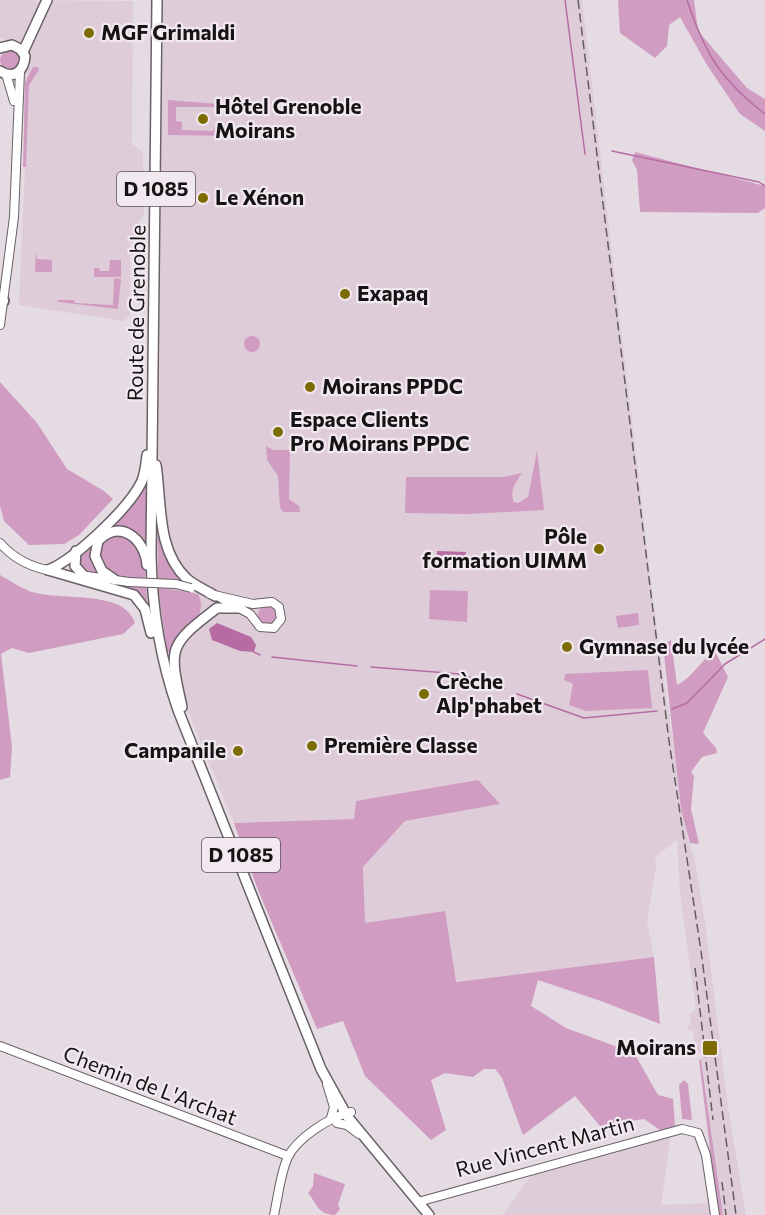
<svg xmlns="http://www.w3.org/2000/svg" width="765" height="1215" font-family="Commissioner,sans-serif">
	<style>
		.built { fill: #decdd9 }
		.green { fill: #d09cc1 }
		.water { fill: #b66ca3 }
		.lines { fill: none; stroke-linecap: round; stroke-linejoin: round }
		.stream { stroke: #b66ca3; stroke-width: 1.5 }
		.secondary-casing { stroke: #696167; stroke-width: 10 }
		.primary-casing { stroke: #696167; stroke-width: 12 }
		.highway-casing { stroke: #696167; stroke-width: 14 }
		.secondary { stroke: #fff; stroke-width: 8 }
		.primary { stroke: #fff; stroke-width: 9 }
		.highway { stroke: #fff; stroke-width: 10 }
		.rail { stroke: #625d61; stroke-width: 1.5; stroke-dasharray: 9 4.5; stroke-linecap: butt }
		.secondary-bridge-casing { stroke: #696167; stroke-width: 10; stroke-linecap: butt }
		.secondary-bridge { stroke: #fff; stroke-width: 8 }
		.poi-dot { fill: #7d6b03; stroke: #f2e8ef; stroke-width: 2 }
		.labels { text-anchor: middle; stroke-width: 4.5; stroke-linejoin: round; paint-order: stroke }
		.shield { fill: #f2e8ef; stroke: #585356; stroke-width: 1.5 }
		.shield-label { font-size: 20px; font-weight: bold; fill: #161315 }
		.poi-label { font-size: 21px; font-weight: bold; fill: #161315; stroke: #f2e8ef; text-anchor: start }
		.street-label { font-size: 21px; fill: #161315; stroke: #f2e8ef }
	</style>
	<rect width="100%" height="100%" fill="#e5dbe2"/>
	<g class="built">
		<polygon points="0,0 133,1 132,144 143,152 144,214 133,233 130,246 130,315 124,321 19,305 25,167 24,76 28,56 20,45 0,38"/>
		<polygon points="163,0 582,0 658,640 687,836 694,857 704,914 728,1106 746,1215 723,1215 701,1053 696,1053 693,1031 698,1030 688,1030 687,1025 691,1024 689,1013 696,1010 680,892 677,840 655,857 656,867 647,921 654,957 455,982 445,911 365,924 363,867 405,821 499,804 354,819 234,823 173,675 161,611 158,539"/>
		<polygon points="671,1135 661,1205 711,1203 712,1215 503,1215 534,1171"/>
	</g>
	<g class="green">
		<polygon points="618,0 694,0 698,31 747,88 765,99 765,131 740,114 707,65 680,17 669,25 667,46 655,58 620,33"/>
		<circle cx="10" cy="60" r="10"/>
		<polygon points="33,67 38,67 39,70 29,85 26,167 23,167 25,83"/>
		<polygon points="168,100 219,104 218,107 176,107 176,121 182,122 182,130 213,131 215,127 216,133 234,134 237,130 237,136 168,135"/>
		<polygon points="635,152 765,186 765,208 758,213 640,212 637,170 632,160"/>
		<polygon points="36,252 37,259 52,260 52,272 35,272"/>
		<polygon points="110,260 121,260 121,277 94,277 94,268 99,268 100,271 109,271"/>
		<polygon points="114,278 121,279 118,309 58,302 57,300 74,300 75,303 113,305"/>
		<circle cx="252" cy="344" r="8"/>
		<polygon points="0,382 37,423 67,469 104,491 113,499 79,535 64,544 29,545 4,521 0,506"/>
		<polygon points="266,446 273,450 290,450 289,499 299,506 300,512 283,512 280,508 278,476 267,460"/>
		<path d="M537 451 544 510 469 514 405 513 406 477H503L522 473C516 482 509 491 514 502L518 503 528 497Z"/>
		<polygon points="147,476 149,546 146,548 116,526 115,521"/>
		<polygon points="157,515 182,579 181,581 158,579"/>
		<path d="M115 534 133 538 146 566 145 578C136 578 125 579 116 576 93 569 94 544 115 534Z"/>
		<polygon points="97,536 102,575 80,569 77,556"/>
		<path d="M0 575C9 580 19 587 29 591 58 602 124 588 135 623L123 634 29 653 12 648 1 654 12 747 10 777 0 780Z"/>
		<polygon points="94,581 146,587 148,609 144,603"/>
		<path d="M158 587 198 594C210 615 183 637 170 652H167Z"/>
		<polygon points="430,590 468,591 467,622 429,619"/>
		<circle cx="268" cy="615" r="10"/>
		<polygon points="638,613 639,625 618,628 616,616"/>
		<path d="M671 640 677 685C693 677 700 661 715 651L728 677 703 733 716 748 717 753 702 757 691 772 694 776 691 809 699 844 690 843 681 809 663 645Z"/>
		<polygon points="648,670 652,708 586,711 569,705 573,684 564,680 565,674"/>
		<polygon points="478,780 500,804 405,821 363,867 365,923 445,911 456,982 654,957 660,1024 601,1001 538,980 531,1006 566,1028 634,1053 658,1095 673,1099 675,1126 660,1130 644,1119 600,1126 575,1096 523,1135 502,1078 495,1069 484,1069 473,1077 445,1073 431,1080 446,1130 431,1140 365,1076 343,1021 317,1029 258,890 234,823 354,819 356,801"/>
		<polygon points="701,1059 723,1215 718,1215 699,1060"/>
		<polygon points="684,1080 688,1084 692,1120 682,1119 679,1085"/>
		<path d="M314 1173 345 1184 338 1205 340 1209 335 1215C317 1214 318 1205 308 1193L313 1186Z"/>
	</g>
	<g class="water">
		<polygon points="437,551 466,552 465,557 437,556"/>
		<polygon points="217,623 251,637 256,645 254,652 240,651 212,640 209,629"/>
	</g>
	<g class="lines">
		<g class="stream">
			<polyline points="565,0 585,154"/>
			<path d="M687 0C705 54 720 79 765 114"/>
			<polyline points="612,151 759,182 765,186"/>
			<polyline points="254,652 260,655"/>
			<polyline points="272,657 357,666"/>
			<polyline points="371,667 460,674 504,689"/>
			<polyline points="517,694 584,718 657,711"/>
			<polyline points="672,709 687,703 725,664 765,639"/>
		</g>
		<defs>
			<g id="secondary">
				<polyline points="6,74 14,101"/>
				<polyline points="0,325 14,217 20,71"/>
				<path d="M0 543C14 559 32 568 53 571"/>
				<polyline points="80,575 129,582"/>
				<polyline points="210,594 253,604 272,602 279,607 281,619 274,628 260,627 250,614 219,597"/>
				<polyline points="0,1046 288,1156"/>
				<polyline points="327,1084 334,1107 331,1118"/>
				<polyline points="337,1123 347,1125 359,1134"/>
				<polyline points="418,1202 682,1129 698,1133 706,1155 715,1215"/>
				<path d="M274 1215C278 1197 280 1176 287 1159 296 1138 330 1117 351 1112"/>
			</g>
			<g id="primary">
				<path d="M157 0 151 555C152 609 160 659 178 710L321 1069 347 1116 429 1215"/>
				<path d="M0 48 12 45 20 49 25 56C24 71 14 80 0 71"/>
				<polyline points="23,52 47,0"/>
				<path d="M156 465C162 503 156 550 187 579 195 586 206 590 215 596"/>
				<polyline points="76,551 75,566 84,576"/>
				<path d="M48 570C74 560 128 509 141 483 145 475 146 465 147 455"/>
				<polyline points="48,570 134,595 145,609 151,633"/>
				<path d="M115 580 102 571 95 556 98 541C120 518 145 539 147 565"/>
				<path d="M182 707C169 648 167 646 217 608H239"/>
			</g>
			<polyline id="highway" points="0,303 3,301"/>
		</defs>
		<use href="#secondary" class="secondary-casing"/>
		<use href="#primary" class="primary-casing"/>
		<use href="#highway" class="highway-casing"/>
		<use href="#secondary" class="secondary"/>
		<use href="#primary" class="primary"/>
		<use href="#highway" class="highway"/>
		<g class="rail">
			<polyline points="578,0 669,741 701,951 736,1215"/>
			<polyline points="695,968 713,1120"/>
			<polyline points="722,1182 726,1215"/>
		</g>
		<defs>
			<polyline id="secondary-bridge" points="129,582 176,584 191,588"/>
		</defs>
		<use href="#secondary-bridge" class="secondary-bridge-casing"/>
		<use href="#secondary-bridge" class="secondary-bridge"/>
	</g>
	<g class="poi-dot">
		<circle cx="89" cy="33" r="6"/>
		<circle cx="203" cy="119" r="6"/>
		<circle cx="203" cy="198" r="6"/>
		<circle cx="345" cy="294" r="6"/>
		<circle cx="310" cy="387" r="6"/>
		<circle cx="278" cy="432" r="6"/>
		<circle cx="599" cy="549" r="6"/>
		<circle cx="567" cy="647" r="6"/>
		<circle cx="424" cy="694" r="6"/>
		<circle cx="312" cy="746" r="6"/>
		<circle cx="238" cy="751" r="6"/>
		<rect x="702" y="1040" width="16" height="16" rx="3"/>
	</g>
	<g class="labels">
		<g class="shield">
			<rect x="117" y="172" width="78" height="34" rx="4.5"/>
			<rect x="202" y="838" width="78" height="34" rx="4.5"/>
		</g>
		<g class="shield-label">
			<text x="156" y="196">D 1085</text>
			<text x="241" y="862">D 1085</text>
		</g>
		<g class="poi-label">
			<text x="101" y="40">MGF Grimaldi</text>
			<text x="215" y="114">Hôtel Grenoble<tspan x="215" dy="24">Moirans</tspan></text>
			<text x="215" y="205">Le Xénon</text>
			<text x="357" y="301">Exapaq</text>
			<text x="322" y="394">Moirans PPDC</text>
			<text x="290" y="427">Espace Clients<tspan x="290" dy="24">Pro Moirans PPDC</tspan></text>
			<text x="587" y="544" text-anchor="end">Pôle<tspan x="587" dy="24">formation UIMM</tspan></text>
			<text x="579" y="654">Gymnase du lycée</text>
			<text x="436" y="689">Crèche<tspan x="436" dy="24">Alp'phabet</tspan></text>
			<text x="324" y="753">Première Classe</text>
			<text x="226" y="758" text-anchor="end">Campanile</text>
			<text x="696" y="1055" text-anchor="end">Moirans</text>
		</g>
		<g class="street-label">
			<text transform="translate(137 313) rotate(-89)" y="7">Route de Grenoble</text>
			<text transform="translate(150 1086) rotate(21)" y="7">Chemin de L'Archat</text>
			<text transform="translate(545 1147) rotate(-15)" y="7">Rue Vincent Martin</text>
		</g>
	</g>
</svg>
